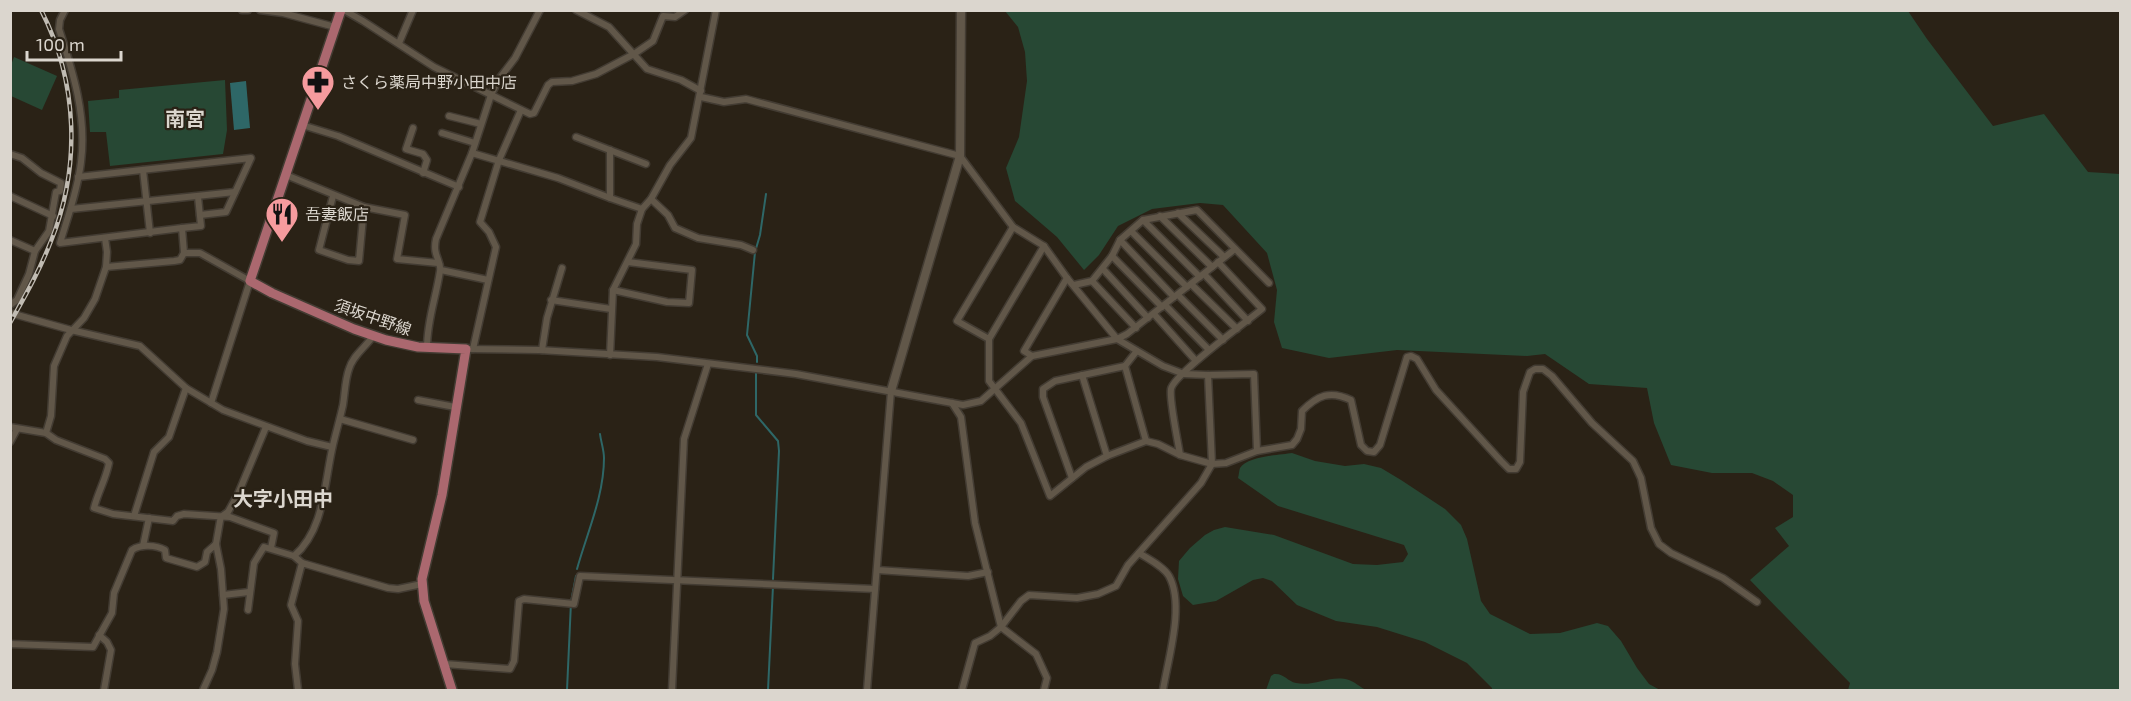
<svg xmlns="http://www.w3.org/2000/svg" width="2131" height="701" font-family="'Exo 2','Noto Sans JP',sans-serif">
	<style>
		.green { fill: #274834 }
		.water { fill: #2e6767 }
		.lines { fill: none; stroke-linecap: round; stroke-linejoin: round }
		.stream { stroke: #2e6767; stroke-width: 2 }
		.street-casing { stroke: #433c33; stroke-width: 9 }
		.secondary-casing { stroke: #433c33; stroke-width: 11 }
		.primary-casing { stroke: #433c33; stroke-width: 12 }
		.street { stroke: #615749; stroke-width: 6 }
		.secondary { stroke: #615749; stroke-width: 8 }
		.primary { stroke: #ab686f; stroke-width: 9 }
		.rail-casing { stroke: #c1bcb3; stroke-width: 4.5 }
		.rail { stroke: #2a2216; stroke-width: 2; stroke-dasharray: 7; stroke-linecap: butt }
		.labels { text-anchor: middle; stroke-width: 4.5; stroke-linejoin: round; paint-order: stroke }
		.poi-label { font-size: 16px; fill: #dbd6ce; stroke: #2a2216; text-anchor: start }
		.street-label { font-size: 16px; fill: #dbd6ce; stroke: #2a2216 }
		.quarter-label { font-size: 20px; font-weight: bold; fill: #dbd6ce; stroke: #2a2216 }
	</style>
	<rect width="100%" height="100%" fill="#2a2216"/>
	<g class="green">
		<polygon points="1005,11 1908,11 1927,39 1993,126 2044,114 2088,172 2120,174 2120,690 1848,690 1850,683 1750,580 1789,546 1775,528 1793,517 1793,495 1773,481 1752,473 1712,473 1671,465 1654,423 1647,388 1589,384 1545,354 1527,356 1397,350 1329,358 1282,348 1274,322 1277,290 1267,253 1223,205 1200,203 1152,209 1118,226 1099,255 1084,270 1057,237 1015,201 1006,168 1019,137 1027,81 1025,52 1018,27"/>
		<polygon points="14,57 57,76 42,110 11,96 11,65"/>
		<polygon points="225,80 227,130 223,154 110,166 106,132 90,132 88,101 119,98 119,90"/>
		<path d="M1292 453 1315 461 1345 466 1364 464 1381 468 1401 480 1445 509 1461 525 1467 539 1481 601 1490 614 1530 634 1560 633 1597 623 1608 626 1621 641 1637 668 1649 684 1660 690H1492V688L1467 663 1425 642 1377 627 1336 621 1297 605 1272 581 1263 578 1253 580 1216 601 1193 605 1183 596 1178 579 1179 561 1190 548 1205 535 1214 530 1225 527 1274 535 1353 564 1377 565 1403 562 1408 554 1404 545 1278 506 1238 478C1239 474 1239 471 1240 468 1247 456 1280 455 1292 453Z"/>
		<path d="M1274 674C1284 673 1287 681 1296 683 1314 687 1331 674 1349 680 1355 682 1360 687 1366 690H1266L1271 676Z"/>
	</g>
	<polygon class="water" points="246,81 250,128 234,130 230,83"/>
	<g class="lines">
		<g class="stream">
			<polyline points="757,362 757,356 747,335 755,252 760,235 766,194"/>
			<polyline points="756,370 756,415 778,441 779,451 773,579"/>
			<path d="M577 569C587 533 604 496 604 458 604 450 601 442 600 434"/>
			<polyline points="567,690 571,602 576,576"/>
			<polyline points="768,690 773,586"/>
		</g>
		<defs>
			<g id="street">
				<path d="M65 10 60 20 59 29C73 72 87 116 81 162 78 189 68 216 60 243L182 228 184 253H200L250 281 211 403"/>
				<polyline points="242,10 248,10"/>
				<polyline points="260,10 283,13 335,27"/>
				<polyline points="344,10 363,21 434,67 530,114 534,113 548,85 552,82 572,81 596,74 634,54 653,41 663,16 675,17 685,10"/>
				<polyline points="576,10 609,27 647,69 681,80 701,91"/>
				<polyline points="399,43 413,10"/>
				<polyline points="701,97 724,102 746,99 960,156 1013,227 1044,246 1067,278 1117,339 1163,366 1184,374 1208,375 1254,374 1257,451"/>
				<polyline points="449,116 481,124"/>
				<polyline points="302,125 338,136 459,187"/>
				<polyline points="413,128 406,149 423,154 427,160 423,173"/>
				<polyline points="442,133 475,143"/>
				<polyline points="576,137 646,164"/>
				<polyline points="610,150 610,198 642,209"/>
				<polyline points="472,153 558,178 610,198"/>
				<polyline points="10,154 22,158 41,173 61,183 60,191 56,192 49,231 35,251 29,274 17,300 10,305"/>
				<polyline points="143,170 150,233"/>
				<polyline points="286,175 364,207 405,215 397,259 438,263"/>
				<polyline points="78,177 251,158 226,212 200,215"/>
				<polyline points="10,196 53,216"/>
				<polyline points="333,196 319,250 348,260 359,261 364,207"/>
				<polyline points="651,199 668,215 675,228 698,238 741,245 753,250"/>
				<polyline points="71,209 235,192"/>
				<polyline points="1178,213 1224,257"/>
				<polyline points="1160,216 1212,267"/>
				<polyline points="1143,220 1200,277"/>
				<polyline points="1013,227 957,321 989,339 1044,246"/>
				<polyline points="182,228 201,226 198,197"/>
				<polyline points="1131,231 1187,287"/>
				<polyline points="10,240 35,251"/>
				<polyline points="1120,240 1174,297"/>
				<polyline points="1112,256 1162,307"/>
				<polyline points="106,267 174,261 180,260 184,253"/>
				<polyline points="1103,269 1148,318"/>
				<polyline points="441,270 488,280"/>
				<polyline points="1204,274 1248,321"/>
				<polyline points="1092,281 1136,328"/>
				<polyline points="1191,284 1237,329"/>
				<polyline points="1074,285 1092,281 1112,256 1120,240 1143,220 1197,210 1269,283"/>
				<polyline points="613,290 667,302 689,303 692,270 628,262"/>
				<polyline points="1178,295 1223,340"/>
				<polyline points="551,300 611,309"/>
				<polyline points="1165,305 1209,350"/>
				<polyline points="10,313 71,330 140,346 186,388 223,410 307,441 332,447"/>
				<polyline points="1154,314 1196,361"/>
				<path d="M989 339V381L1021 423 1050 496 1086 467 1107 456 1146 441 1158 444 1180 455 1212 464 1226 463 1257 451 1292 445 1297 439 1301 429 1302 411C1318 395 1330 390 1351 400L1361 445 1367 451 1374 452 1380 445 1407 357 1411 356 1417 359 1436 390 1501 461 1509 469H1516L1520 462 1523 392 1530 372 1535 369H1543L1552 376 1592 423 1633 461 1641 478 1651 528 1659 544 1671 553 1723 578 1757 602"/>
				<path d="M427 348C427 320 436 298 440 271 442 261 432 256 436 239L472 153 491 95 499 79 515 58 540 10"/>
				<polyline points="466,349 539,350 657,357 796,374 963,405 981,401 1032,356 1117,339 1127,334 1235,249"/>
				<polyline points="473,349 496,247 489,232 480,222 499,160 521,110"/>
				<polyline points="542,350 547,318 562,268"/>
				<polyline points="610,355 613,290 636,244 637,224 642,209 651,199 670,165 691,138 716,10"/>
				<polyline points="1032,356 1024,351 1067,278"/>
				<polyline points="1125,366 1146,441"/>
				<polyline points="1082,375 1107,456"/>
				<polyline points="418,400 455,407"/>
				<polyline points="952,403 961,417 975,523 1001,627 1036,654 1047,678 1044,690"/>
				<polyline points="340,419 413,440"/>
				<path d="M10 427 46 433 56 440 105 459 109 463C106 479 98 492 94 508L113 514 173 521 177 516 184 514 230 517 274 533 271 548"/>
				<polyline points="46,433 51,416 54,366 67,336 84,318 95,299 106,267 107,252 105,238"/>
				<polyline points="10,442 17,429"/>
				<path d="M1180 455C1178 441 1169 400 1171 389 1174 374 1245 323 1262 309L1218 262"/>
				<polyline points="1072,478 1043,397 1043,389 1055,381 1125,366 1136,352"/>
				<polyline points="134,516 154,452 169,437 186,388"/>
				<polyline points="143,546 149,518"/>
				<path d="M1139 553C1148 559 1163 566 1169 576 1185 605 1168 659 1163 690"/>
				<path d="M294 556C325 529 324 483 333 445 336 432 340 419 343 405 345 393 345 380 349 369 353 355 365 348 373 336"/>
				<polyline points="877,570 968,576 988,572"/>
				<polyline points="223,595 249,592"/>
				<polyline points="248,610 254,563 264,547 294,556 302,563"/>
				<polyline points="99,635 107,642 111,650 104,690"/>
				<path d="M10 644 93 647 112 613 114 593 132 550C141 544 156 545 165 550L166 558 197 567 205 562 207 552 216 544"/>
				<polyline points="445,664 510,669 514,661 519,601 524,599 574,604 580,576 875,589"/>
				<polyline points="203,690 212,670 217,652 224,609 221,569 216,544 220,521 221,517 228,512 238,494 266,427"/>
				<polyline points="298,690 295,664 298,621 291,605 302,563 388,588 398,589 422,584"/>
				<polyline points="672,690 684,439 708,364"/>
				<polyline points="867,690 891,391"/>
				<polyline points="962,690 975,643 990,636 1001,627 1021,601 1029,595 1077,598 1098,594 1116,586 1128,565 1201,483 1212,464 1208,375"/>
			</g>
			<polyline id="secondary" points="891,391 960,156 961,10"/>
			<polyline id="primary" points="341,10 250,281 272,293 354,329 386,340 418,347 466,349 442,495 422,579 424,601 452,690"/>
		</defs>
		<use href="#street" class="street-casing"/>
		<use href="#secondary" class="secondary-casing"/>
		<use href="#primary" class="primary-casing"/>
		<use href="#street" class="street"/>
		<use href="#secondary" class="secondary"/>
		<use href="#primary" class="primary"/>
		<defs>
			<path id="rail" d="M10 323C25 296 40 270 51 241 81 167 78 82 41 10"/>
		</defs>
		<use href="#rail" class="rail-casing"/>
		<use href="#rail" class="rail"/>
	</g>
	<defs>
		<symbol id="pharmacy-pin" viewBox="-11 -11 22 30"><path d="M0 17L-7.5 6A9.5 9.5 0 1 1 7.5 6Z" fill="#f59b9e" stroke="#2a2216"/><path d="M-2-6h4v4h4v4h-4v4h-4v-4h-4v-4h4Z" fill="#111"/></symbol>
		<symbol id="restaurant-pin" viewBox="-11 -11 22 30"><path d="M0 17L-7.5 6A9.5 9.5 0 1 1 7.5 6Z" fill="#f59b9e" stroke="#2a2216"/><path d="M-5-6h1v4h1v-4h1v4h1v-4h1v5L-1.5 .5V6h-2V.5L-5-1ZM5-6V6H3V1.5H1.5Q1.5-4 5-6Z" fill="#111"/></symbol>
	</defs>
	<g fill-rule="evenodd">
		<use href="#pharmacy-pin" x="299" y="63" width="38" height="52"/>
		<use href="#restaurant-pin" x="263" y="195" width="38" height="52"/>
	</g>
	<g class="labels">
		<g class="poi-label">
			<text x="341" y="88">さくら薬局中野小田中店</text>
			<text x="305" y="220">吾妻飯店</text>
		</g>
		<g class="street-label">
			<text transform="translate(373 317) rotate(19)" y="6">須坂中野線</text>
		</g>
		<g class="quarter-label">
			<text x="185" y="126">南宮</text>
			<text x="283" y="506">大字小田中</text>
		</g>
	</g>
	<rect width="2131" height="701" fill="none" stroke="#dbd6ce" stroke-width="24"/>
	<path d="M27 51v9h94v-9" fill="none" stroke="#dbd6ce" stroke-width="3"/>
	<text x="36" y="51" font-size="18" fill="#dbd6ce" stroke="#2a2216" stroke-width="4.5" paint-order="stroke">100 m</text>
</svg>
